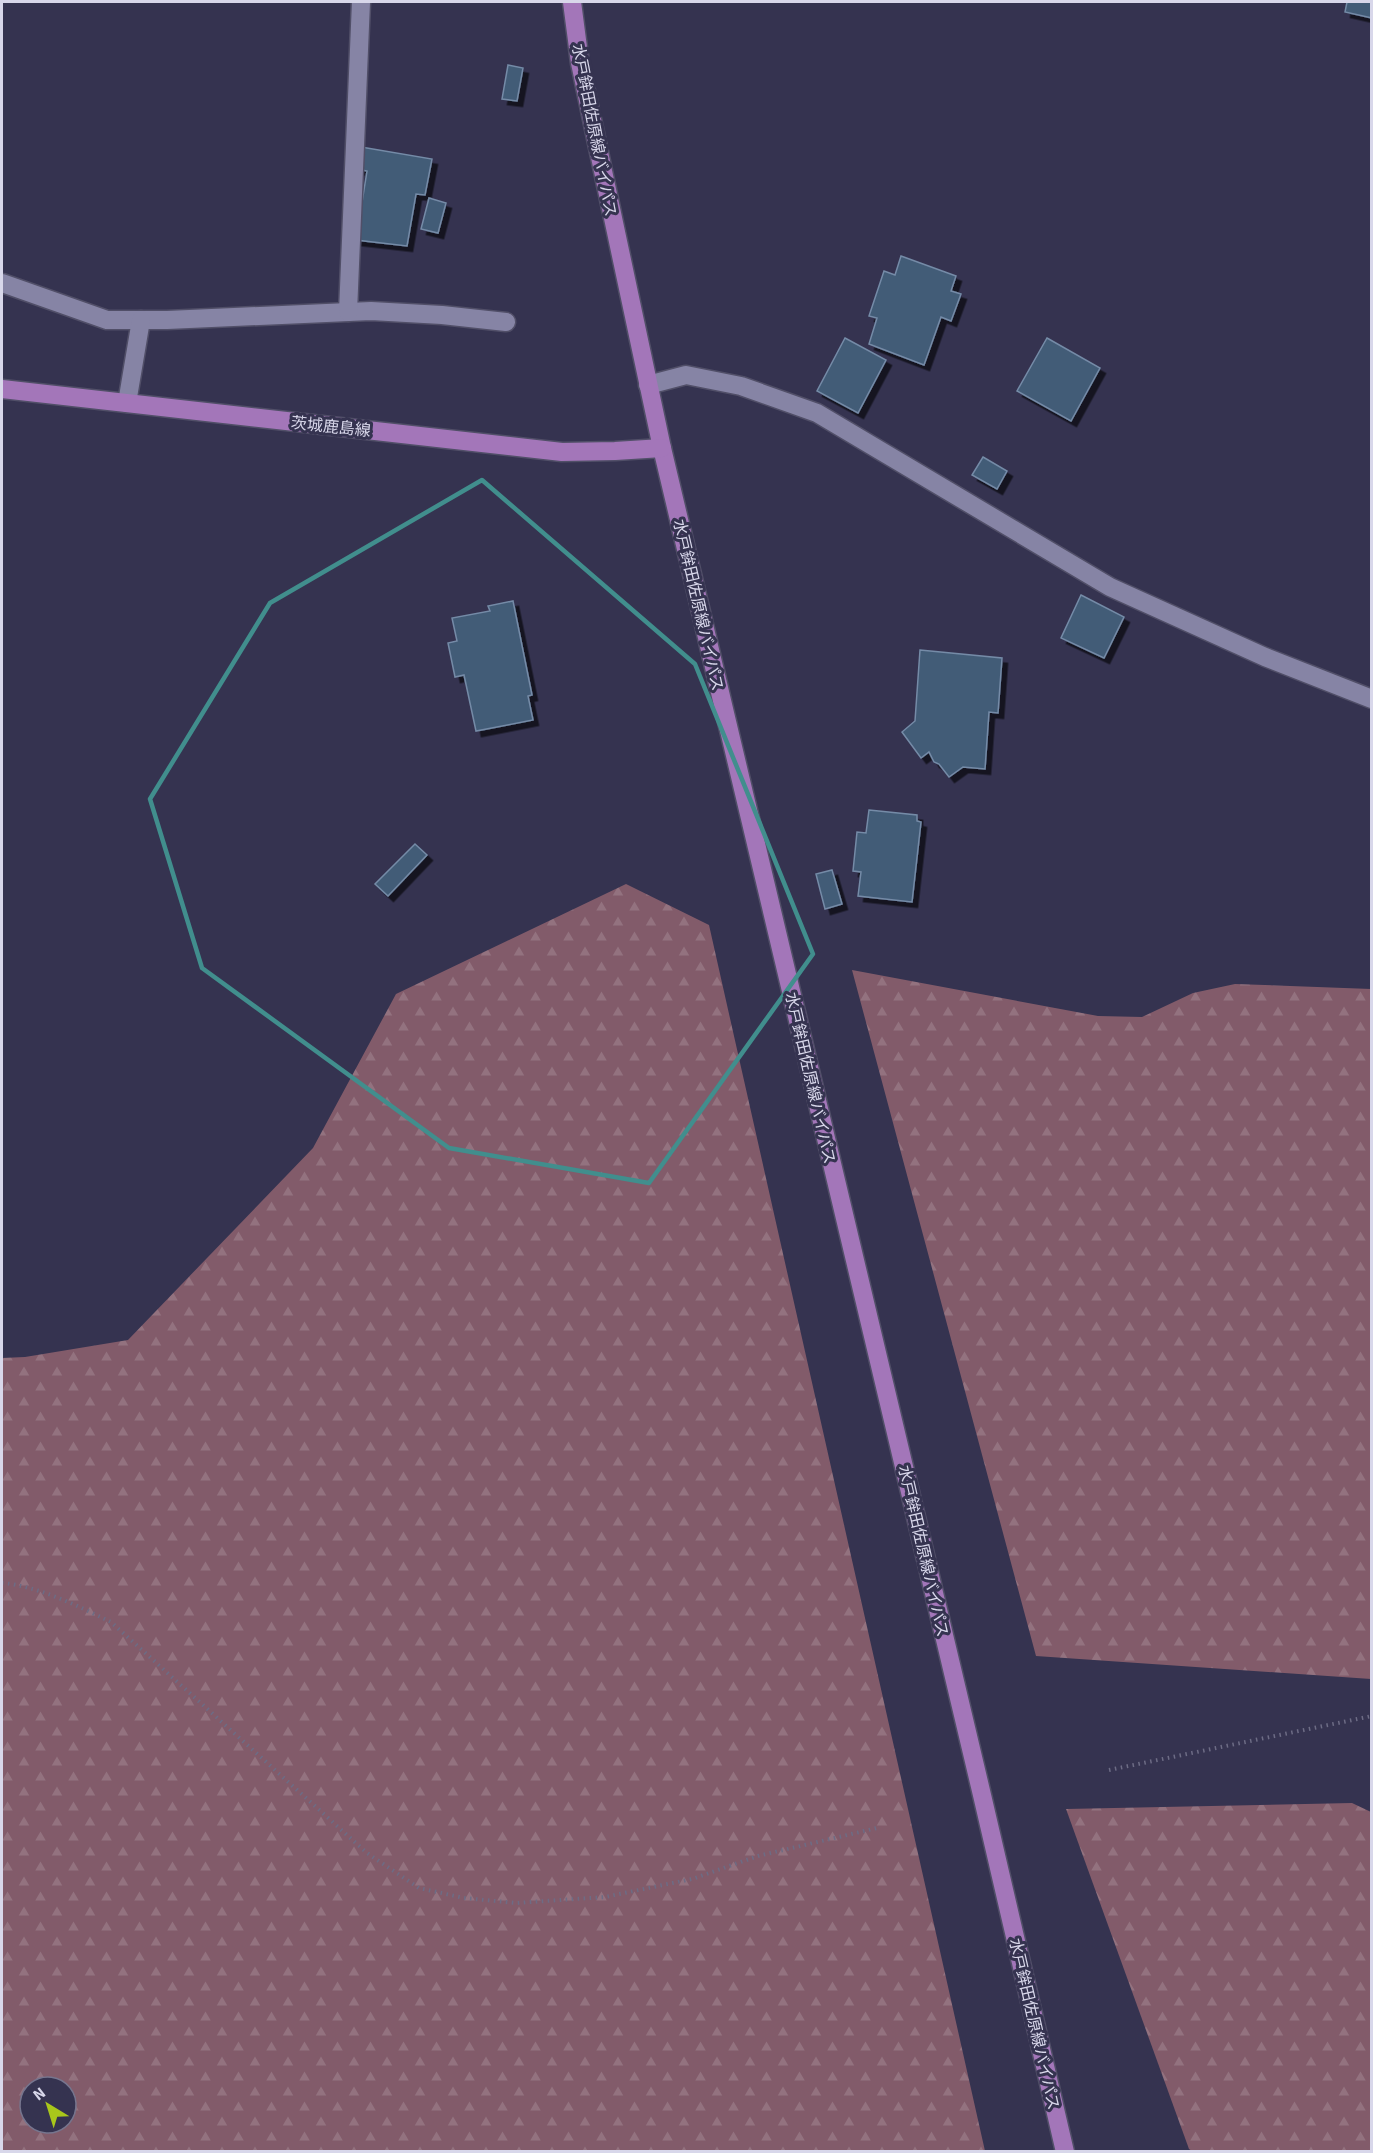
<svg xmlns="http://www.w3.org/2000/svg" width="1373" height="2153" font-family="'Source Sans 3','Noto Sans JP',sans-serif">
	<style>
		.forest { fill: url(#forest-firs); fill-rule: evenodd }
		.building { fill: #435b77; stroke: #748ba7; stroke-width: 1.5; filter: url(#shadow) }
		.lines { fill: none; stroke-linecap: round; stroke-linejoin: round }
		.minor-casing { stroke: #514f68; stroke-width: 21 }
		.major-casing { stroke: #514f68; stroke-width: 21 }
		.path { stroke: #6d6c85; stroke-width: 4; stroke-dasharray: 1.5 4.5; stroke-linecap: butt }
		.minor { stroke: #8684a5; stroke-width: 18 }
		.major { stroke: #a376b9; stroke-width: 18 }
		.marked { fill: none; stroke: #418e8d; stroke-width: 4.5; stroke-linejoin: round }
		.labels { text-anchor: middle; stroke-width: 6; stroke-linejoin: round; paint-order: stroke }
		.street-label { font-size: 16px; fill: #d8d7ea; stroke: #353350 }
	</style>
	<defs>
		<pattern id="forest-firs" width="22" height="20" patternUnits="userSpaceOnUse" patternTransform="scale(1.5)"><rect width="22" height="20" fill="#825b6a"/><path d="M5 1l3.5 6h-7zM16 11l3.5 6h-7z" fill="#93727f"/></pattern>
		<filter id="shadow"><feDropShadow dx="5.5" dy="5.5" stdDeviation="0" flood-color="#0009"/></filter>
	</defs>
	<rect width="100%" height="100%" fill="#353350"/>
	<g class="forest">
		<path d="M626 884 709 925 985 2151H2V1358L25 1357 128 1340 313 1148 396 994ZM30 2087H66V2123H30Z"/>
		<polygon points="852,970 1098,1016 1142,1017 1193,993 1235,984 1371,989 1371,1679 1036,1656"/>
		<polygon points="1352,1803 1371,1812 1371,2151 1192,2151 1189,2149 1066,1809"/>
	</g>
	<g class="building">
		<polygon points="1347,2 1372,2 1372,18 1345,12"/>
		<polygon points="508,65 523,68 517,101 502,99"/>
		<polygon points="361,147 432,159 425,195 416,194 407,246 356,240 367,171 357,169"/>
		<polygon points="429,198 446,203 438,233 421,229"/>
		<polygon points="901,256 956,276 951,291 961,294 951,321 941,317 924,365 869,344 877,318 869,316 884,271 895,275"/>
		<polygon points="845,338 886,360 858,413 817,391"/>
		<polygon points="1047,338 1100,368 1071,421 1017,391"/>
		<polygon points="983,457 1007,471 997,489 972,475"/>
		<polygon points="1081,595 1124,617 1104,658 1061,638"/>
		<polygon points="513,601 532,695 528,696 533,720 476,731 464,675 455,677 448,643 457,641 452,618 490,611 488,606"/>
		<polygon points="920,650 1002,658 998,713 989,712 985,769 963,767 949,777 939,764 934,762 929,752 921,758 902,732 915,721"/>
		<polygon points="869,810 917,815 917,821 921,822 912,902 858,896 861,872 853,871 857,832 866,833"/>
		<polygon points="415,844 427,855 388,896 375,884"/>
		<polygon points="832,870 842,904 825,909 816,874"/>
	</g>
	<g class="lines">
		<defs>
			<g id="minor">
				<polyline points="2,283 107,320 167,320 371,311 442,315 506,322"/>
				<polyline points="348,312 361,2"/>
				<polyline points="648,385 686,375 741,386 817,413 1110,587 1265,657 1372,699"/>
				<polyline points="127,403 141,320"/>
			</g>
			<g id="major">
				<polyline points="572,2 580,63 662,448 982,1795 1065,2152"/>
				<polyline points="2,389 562,452 615,451 662,448"/>
			</g>
		</defs>
		<use href="#minor" class="minor-casing"/>
		<use href="#major" class="major-casing"/>
		<g class="path">
			<path d="M2 1583C38 1586 78 1606 111 1622L367 1853 419 1888 464 1898 516 1903 605 1897 692 1879 758 1856 877 1828"/>
			<polyline points="1109,1770 1372,1716"/>
		</g>
		<use href="#minor" class="minor"/>
		<use href="#major" class="major"/>
	</g>
	<path class="marked" d="M482 480 695 664 813 954 649 1183 449 1148 202 968 150 799 270 603Z"/>
	<g class="labels">
		<g class="street-label">
			<text transform="translate(595 130) rotate(79)" y="6">水戸鉾田佐原線バイパス</text>
			<text transform="translate(331 426) rotate(6)" y="6">茨城鹿島線</text>
			<text transform="translate(699 605) rotate(77)" y="6">水戸鉾田佐原線バイパス</text>
			<text transform="translate(811 1078) rotate(77)" y="6">水戸鉾田佐原線バイパス</text>
			<text transform="translate(924 1551) rotate(77)" y="6">水戸鉾田佐原線バイパス</text>
			<text transform="translate(1035 2024) rotate(77)" y="6">水戸鉾田佐原線バイパス</text>
		</g>
	</g>
	<rect width="1373" height="2153" fill="none" stroke="#d8d7ea" stroke-width="6"/>
	<g transform="translate(48 2105) rotate(322)"><circle r="28" fill="#353350" stroke="#76758e" stroke-width="1.5"/>
	<path d="M0-4.5L10 22L0 15L-10 22Z" fill="#a9c71b"/>
	<text y="-9" font-size="16" font-weight="bold" text-anchor="middle" fill="#d8d7ea">N</text>
	</g>
</svg>
